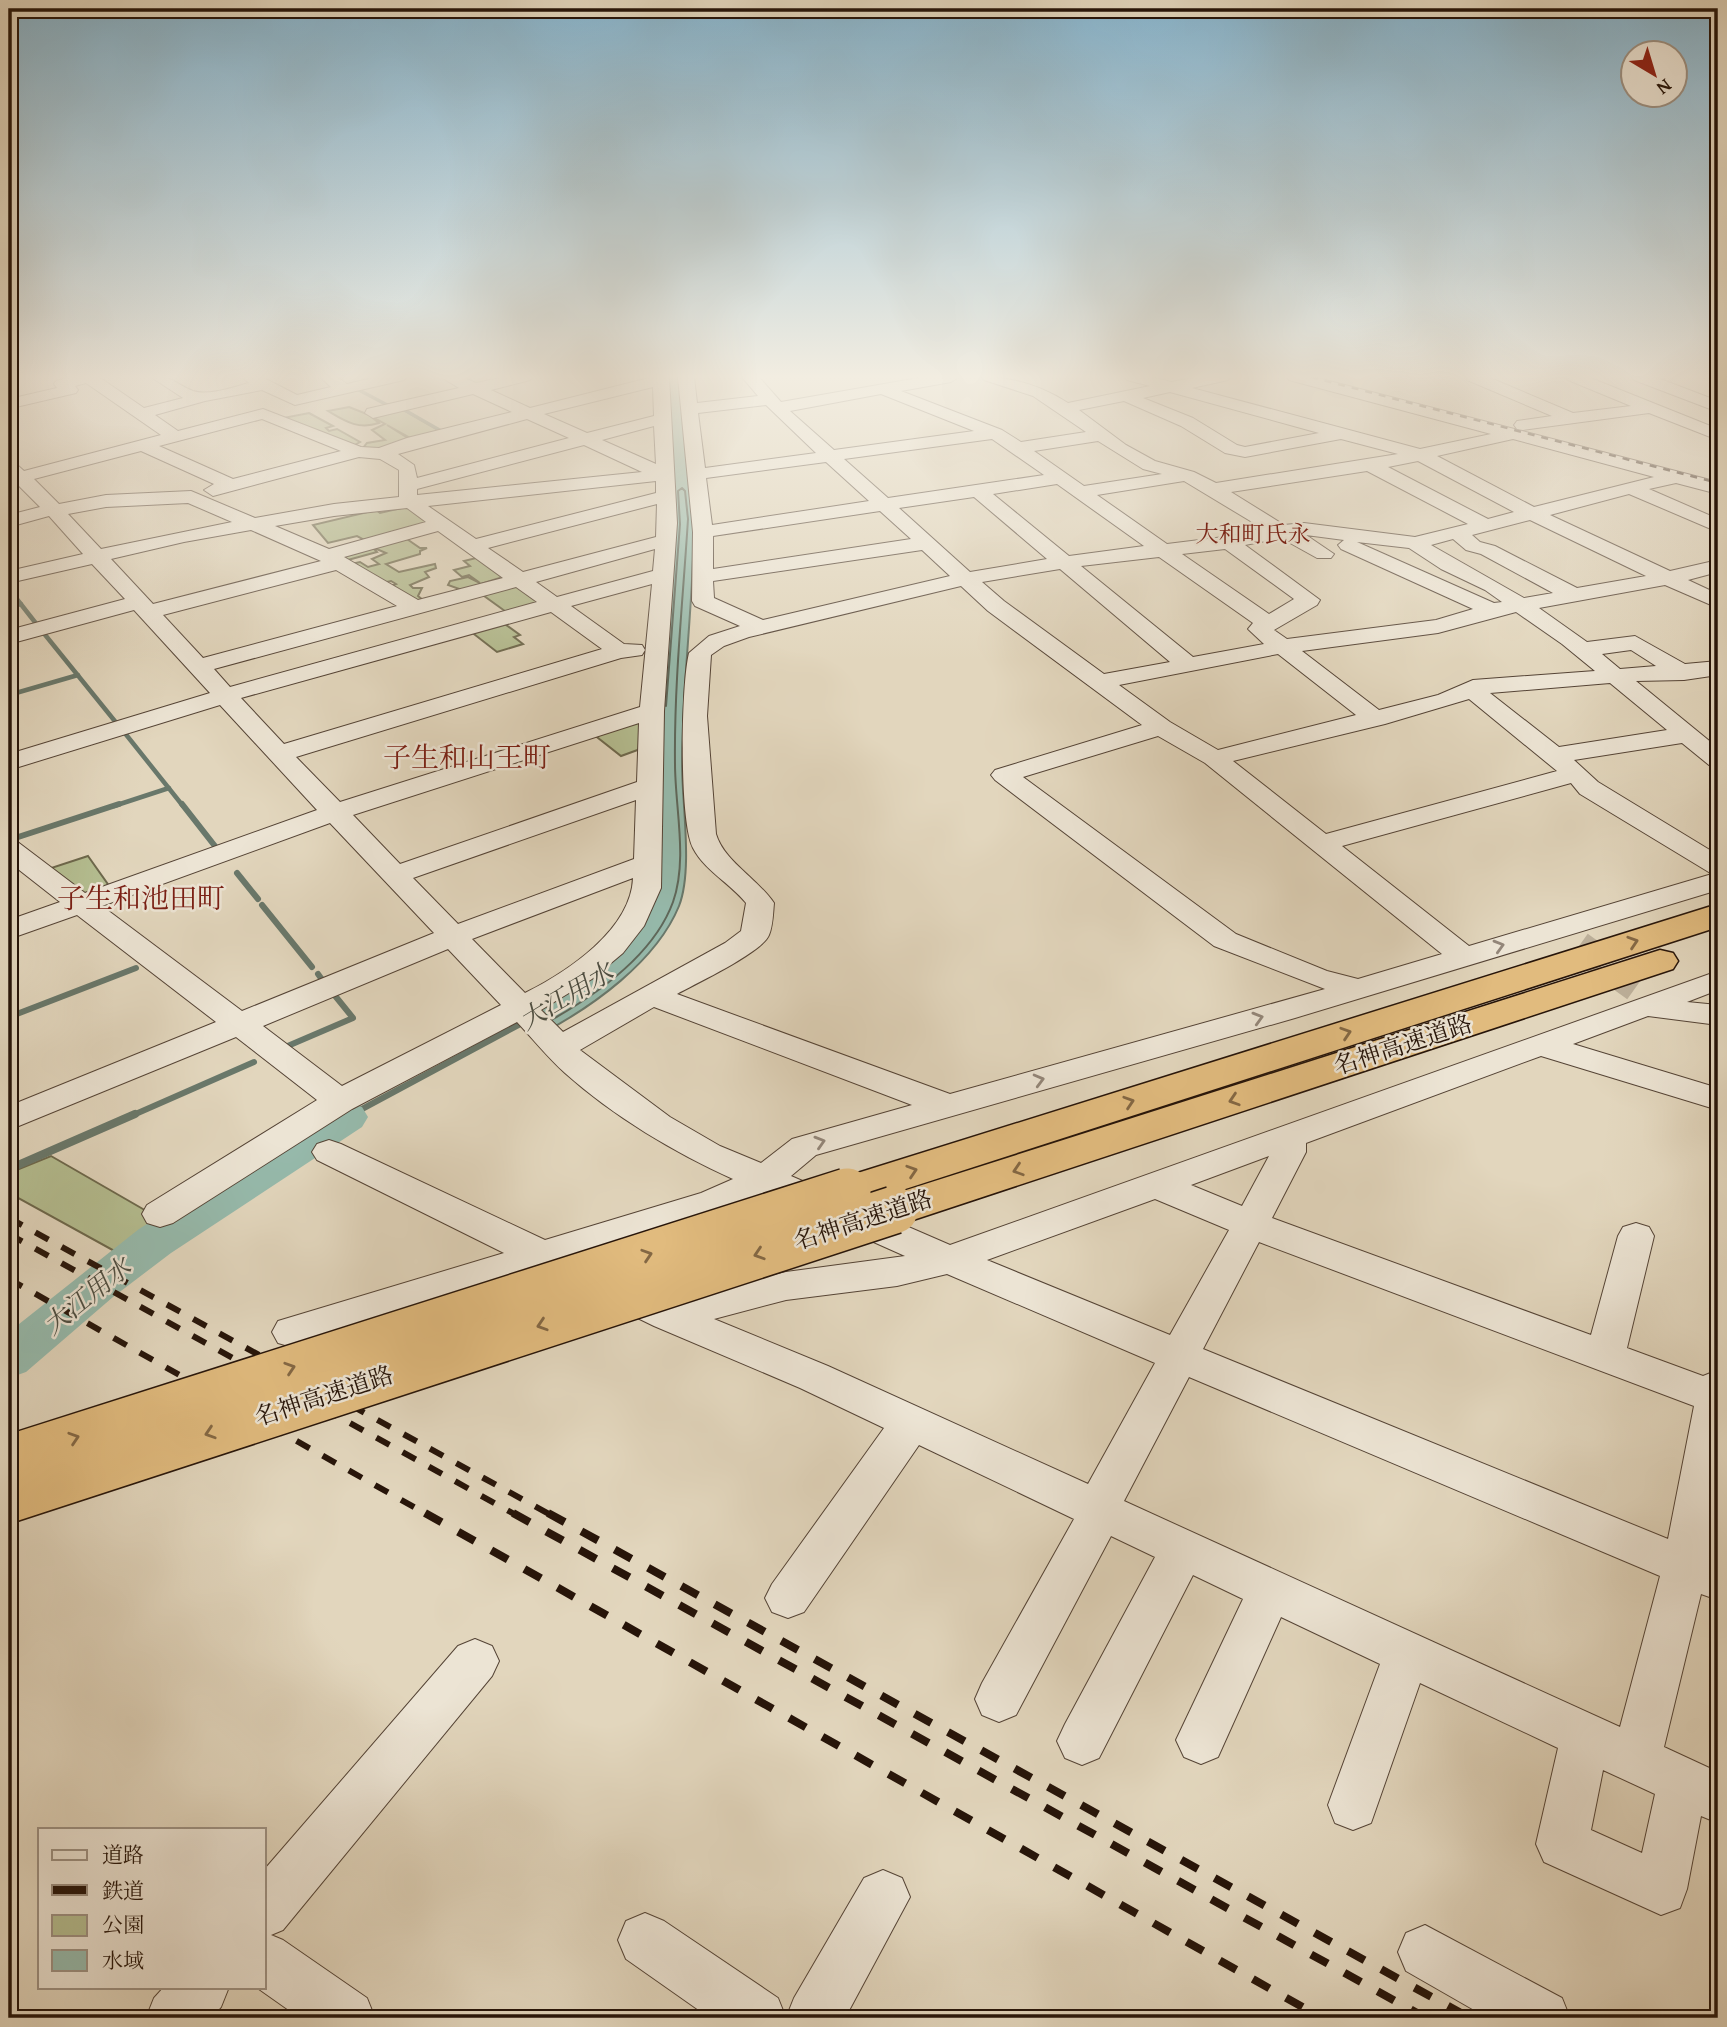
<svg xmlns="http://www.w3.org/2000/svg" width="1727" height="2027" font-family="'Gentium Book Plus','Noto Serif JP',serif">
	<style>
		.green { fill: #b4bd90; stroke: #6d684c; stroke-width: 2 }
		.water { fill: #96baac; stroke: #69786b; stroke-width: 2 }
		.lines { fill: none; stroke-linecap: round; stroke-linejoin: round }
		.shore { stroke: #5e675a; stroke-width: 2 }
		.stream-far3 { stroke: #69786b; stroke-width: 3.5 }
		.stream-far2 { stroke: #69786b; stroke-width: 4.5 }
		.stream-far1 { stroke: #69786b; stroke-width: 6 }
		.stream { stroke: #69786b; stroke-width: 8 }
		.river { fill: #96baac; fill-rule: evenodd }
		.minor-tunnel { stroke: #bcaf99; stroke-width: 30; stroke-dasharray: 30 15; stroke-linecap: butt }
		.minor-casing { stroke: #554436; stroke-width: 2 }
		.highway-casing { stroke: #261409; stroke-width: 3 }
		.minor { fill: #ece4d4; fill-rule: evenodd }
		.highway { fill: #e1bb7e; fill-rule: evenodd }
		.rail-far2 { stroke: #261409; stroke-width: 2.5; stroke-dasharray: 7 7; stroke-linecap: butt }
		.rail-far1 { stroke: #261409; stroke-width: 6; stroke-dasharray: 15 15; stroke-linecap: butt }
		.rail { stroke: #261409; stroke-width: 8; stroke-dasharray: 19 19; stroke-linecap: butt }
		.highway-bridge-casing { stroke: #261409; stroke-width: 50; stroke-linecap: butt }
		.highway-bridge { stroke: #e1bb7e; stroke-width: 47 }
		.oneway { stroke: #846844 }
		.oneway2 { stroke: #938679 }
		.labels { text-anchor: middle; stroke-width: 5; stroke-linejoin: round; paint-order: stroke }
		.far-quarter-label { font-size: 23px; fill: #7a1f14; stroke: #ece4d4 }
		.street-label { font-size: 24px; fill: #261409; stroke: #ece4d4 }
		.water-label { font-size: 26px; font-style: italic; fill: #4d4e42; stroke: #ece4d4 }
		.quarter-label { font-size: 28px; fill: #7a1f14; stroke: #ece4d4 }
	</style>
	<rect width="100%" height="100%" fill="#e2d6bd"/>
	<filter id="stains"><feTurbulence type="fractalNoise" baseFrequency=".00286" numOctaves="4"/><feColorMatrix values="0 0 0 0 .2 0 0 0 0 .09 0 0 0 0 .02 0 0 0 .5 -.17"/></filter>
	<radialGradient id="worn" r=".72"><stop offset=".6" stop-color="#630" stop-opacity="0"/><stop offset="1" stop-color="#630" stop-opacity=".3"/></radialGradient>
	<g class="green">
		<path d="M349 407 369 415 400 408 443 433 414 440 387 425 411 440 384 450 363 448 367 443 385 440 372 430 385 424 369 415 379 423C358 430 345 421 328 411Z"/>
		<polygon points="309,413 333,426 326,428 329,431 337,429 360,442 351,447 283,418"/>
		<polygon points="406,507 431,522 368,542 357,536 328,543 313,525 376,510 380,513"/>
		<polygon points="404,537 420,548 427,548 420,551 420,554 386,564 399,572 435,564 436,568 425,572 429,577 410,585 413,588 422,588 418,596 423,600 415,602 389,587 396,584 391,581 382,583 351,564 360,562 368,567 379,564 372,559 386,553 372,547 377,552 344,561 340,555"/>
		<polygon points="480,557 506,576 462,590 448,585 450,581 468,577 480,583 469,575 462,577 454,570 470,566 464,561"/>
		<polygon points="519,585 542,602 509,614 480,593"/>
		<polygon points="502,622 520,635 514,637 523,644 497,652 470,631"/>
		<polygon points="645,721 643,748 621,756 593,734"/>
		<polygon points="88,856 112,890 84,898 45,870"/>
		<polygon points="51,1156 162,1220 118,1253 9,1193 9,1173"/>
	</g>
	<path class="water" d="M664 377H681C686 424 695 473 694 520 694 601 682 682 682 764 682 804 693 870 679 906 656 962 592 1007 541 1034L524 1017 649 905Z"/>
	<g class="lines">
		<path class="shore" d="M553 1019C599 993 654 954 673 902 688 859 675 808 675 764 674 682 683 600 688 519L685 491 682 488 678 491 680 524 666 706"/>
		<g class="stream-far3">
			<polyline points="357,389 391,407"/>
			<polyline points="401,408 443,432"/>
		</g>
		<g class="stream-far2">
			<polyline points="9,589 38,626"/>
			<polyline points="9,607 21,604"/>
			<polyline points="42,631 118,725"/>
			<polyline points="9,695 78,675"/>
			<polyline points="124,732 183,806"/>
			<polyline points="114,806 169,788"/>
		</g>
		<g class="stream-far1">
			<polyline points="182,804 218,850"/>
			<polyline points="9,840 119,804"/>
			<polyline points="237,873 258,899"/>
			<polyline points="262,905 312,967"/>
			<polyline points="318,974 323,981"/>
			<polyline points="9,1017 136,968"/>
			<polyline points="283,1048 353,1018 332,992"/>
			<polyline points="131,1116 254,1062"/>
			<polyline points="349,1116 524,1022"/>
		</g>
		<g class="stream">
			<polyline points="347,1117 352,1114"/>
			<polyline points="9,1169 135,1114"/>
		</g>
		<polygon class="river" points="347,1103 362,1107 368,1117 362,1127 171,1253 113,1297 26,1372 9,1378 9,1332 139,1229 332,1107"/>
		<polyline class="minor-tunnel" points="1579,946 1636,987"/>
		<defs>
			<g id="minor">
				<path d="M70 377H99L144 408 183 398 151 377C176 377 173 383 193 391 209 396 234 387 249 383L242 377H262L297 395 331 387 320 377H337L347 384 377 377H406L404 380 295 405 262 390 205 401 155 415 178 431 263 409 361 447 379 448 407 438 512 412 473 394 373 418 365 413 367 409 459 388 441 377H462L476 383 504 377H532L530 380 491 390 530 408 653 377H669L677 523 664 711 661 888 644 926 623 953 592 979 541 1010 563 1032 725 943 741 931 746 903C730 883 705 871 693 848 679 821 681 685 689 653L709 636 740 626 695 606 692 601 693 532 678 377H694L697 403 758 396 742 377H759L781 402 924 377H959L951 382 901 391 1002 430 1021 442 1086 432 1033 396 984 380 982 377C1013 377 1042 386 1068 403L1150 386 1127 380 1125 377H1151L1171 382 1198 377H1230L1228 380 1192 388 1420 449 1491 434 1289 380 1287 377H1314L1718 482V494L1676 483 1649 489 1718 519V532L1629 494 1550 515 1670 571 1718 560V572L1688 580 1718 594V608L1665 585 1539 608 1587 642 1635 636 1685 664 1718 661V675L1684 680 1636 681 1718 748V768L1709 765 1682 743 1574 760 1598 782 1718 855V890L1295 1018 816 1155 791 1176 950 1245 1718 971V990L1687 1002 1718 1005V1025L1648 1016 1573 1044 1718 1088V1110L1541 1056 1306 1143V1152L1272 1218 1591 1335 1618 1236 1623 1227 1636 1223 1649 1227 1654 1236 1627 1348 1703 1376 1718 1370V1503L1709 1556 1718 1559V1600L1701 1594 1664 1747 1718 1772V1823L1701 1816 1687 1889 1680 1908 1661 1915 1544 1862 1536 1844 1558 1748 1420 1683 1371 1823 1353 1830 1335 1823 1328 1805 1380 1664 1281 1617 1218 1757 1201 1764 1184 1757 1176 1740 1243 1599 1193 1575 1099 1758 1082 1765 1065 1758 1057 1741 1065 1724 1155 1557 1111 1536 1016 1715 999 1722 982 1715 975 1699 982 1683 1074 1519 919 1445 804 1612 788 1618 772 1612 765 1598 772 1584 884 1428 800 1388 654 1326 539 1270 292 1347 278 1343 272 1332 278 1321 504 1253 317 1160 312 1152 317 1144 329 1140 341 1144 545 1240 701 1193 733 1179C675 1153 613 1116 565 1073 548 1058 533 1039 517 1022L352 1109 173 1223 160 1227 147 1223 142 1214 147 1205 317 1100 236 1037 9 1130V1106L216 1022 77 915 9 939V920L60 902 9 862V841L19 843 85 893 317 810 220 705 9 770V754L210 693 134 610 9 644V630L125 599 92 564 9 583V571L83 554 49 516 9 527V515L40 507 9 476V462L15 463 24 471 161 435 86 383 75 386 78 390 76 393 16 407 9 405V393L18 397 57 388 54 384 56 381ZM653 387 654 416 587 433 544 414ZM1170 392 1319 433 1245 447 1237 445 1193 418 1143 398ZM881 394 974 431 834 450 790 411ZM1124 401 1181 426 1225 453 1245 457 1341 439 1398 454 1216 483 1194 472 1155 461 1126 445 1079 410ZM766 405 816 453 705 468 698 413ZM262 419 341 451 233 479 159 446ZM527 419 569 438 417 478 414 465 398 454ZM654 426 656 464 602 440ZM992 439 1044 475 888 498 844 459ZM1513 439 1654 477 1534 507 1437 456ZM1098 441 1143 469 1162 474 1084 486 1034 451ZM584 445 642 472 417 495V489ZM141 451 214 484 204 490 213 496 359 457 380 459 399 470V497L334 504 255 518 191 491 106 495 59 504 34 479ZM1418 461 1514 512 1488 519 1388 467ZM826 462 869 501 712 525 706 478ZM1367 471 1468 524 1415 537 1304 523 1284 525 1231 492ZM656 481V493L476 539 428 506ZM1184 481 1262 528 1232 536 1167 544 1097 495ZM1057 484 1144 546 1069 556 993 494ZM974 497 1047 559 970 572 899 508ZM188 503 232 522 101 549 68 514 106 507ZM657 504 656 537 523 572 488 548ZM407 508 426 522 329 549 275 526 334 516ZM880 511 911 539 713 569V536ZM1530 520 1646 576 1577 588 1495 546 1480 542 1472 535ZM251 530 321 561 153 604 111 559 184 542ZM438 531 503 578 418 600 344 557ZM1306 535 1344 540 1338 545 1341 549 1473 609 1436 620 1287 639 1274 630 1317 605 1320 600 1245 545 1281 538 1317 558H1331L1334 554ZM1453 539 1466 550 1481 554 1553 593 1524 598 1431 545ZM1357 542 1409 548 1441 569 1485 590 1502 602 1494 603ZM655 549 653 571 557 597 536 582ZM1225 549 1294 599 1269 614 1182 554ZM922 550 950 576 763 620 714 598 713 581ZM1159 557 1253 623 1248 629 1264 644 1193 657 1081 566ZM1060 569 1170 662 1104 674 1004 601 982 582ZM336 570 397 606 203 658 163 615ZM652 584 640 707 340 802 296 757 621 658 642 655 645 650 642 645 624 644 571 606ZM961 586 988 611 1142 725 995 770 991 775 995 780 1214 946 1325 989 950 1094 677 994C695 984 763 952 769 935 773 926 773 913 774 903 757 878 724 861 716 834L707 716 711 655 724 646 749 637ZM516 587 537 602 230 687 214 669ZM551 612 602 649 284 744 241 698ZM1516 612 1562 644 1595 671 1473 680 1438 695 1379 710 1302 651 1438 633ZM1631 650 1656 666 1620 669 1602 654ZM1278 654 1356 715 1218 750 1170 722 1119 685ZM1610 683 1667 730 1559 747 1490 693ZM1469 699 1557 771 1326 834 1233 761 1385 724ZM639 723 637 782 400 864 353 815ZM1158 736 1205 763 1442 954 1358 979 1327 971 1236 934 1023 777ZM1571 783 1580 794 1712 874 1469 946 1342 846ZM636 800 634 859 458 924 413 878ZM330 823 434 933 242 1011 102 906ZM633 878C631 930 567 972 525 993L472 939ZM448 949 501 1005 342 1086 263 1026ZM654 1007 912 1105 792 1139 761 1163 720 1146 670 1117 580 1050ZM1269 1156 1242 1206 1191 1185ZM766 1194 905 1256 786 1272 671 1300 580 1257 727 1211ZM1155 1199 1229 1230 1170 1335 987 1260ZM1259 1242 1694 1406 1668 1539 1203 1349ZM947 1274 1155 1363 1088 1484 828 1366 714 1319 786 1300 897 1286ZM1189 1377 1660 1576 1620 1727 1124 1501ZM1603 1770 1655 1794 1642 1853 1591 1830Z"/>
				<polygon points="1465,377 1488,377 1573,413 1631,406 1568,380 1566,377 1588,377 1718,429 1718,440 1649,413 1523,430 1517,429 1514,425 1517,421 1552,416 1467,380"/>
				<polygon points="1632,377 1655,377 1718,401 1718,412 1634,380"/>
				<polygon points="475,1639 492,1646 499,1661 492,1676 283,1930 271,1935 283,1940 367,1998 375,2018 300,2018 256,1987 264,1987 264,1870 458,1646"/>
				<polygon points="883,1870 902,1878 910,1897 845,2018 710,2018 626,1959 618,1940 626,1921 645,1913 664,1921 778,1998 786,2018 794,1998 864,1878"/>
				<polygon points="1425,1925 1562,1998 1570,2018 1488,2018 1406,1971 1398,1952 1406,1933"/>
				<polygon points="164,1987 229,1987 221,2007 211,2018 146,2018 154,1998"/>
			</g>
			<g id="highway">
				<polygon points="1718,904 1718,927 862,1203 847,1207 832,1203 825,1192 832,1181"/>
				<polygon points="1660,950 1673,953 1678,961 1673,969 910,1221 894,1226 878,1221 872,1210 878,1199"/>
			</g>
		</defs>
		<use href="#minor" class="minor-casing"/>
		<use href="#highway" class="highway-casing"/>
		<use href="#minor" class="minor"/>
		<use href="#highway" class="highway"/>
		<polyline class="rail-far2" points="1311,377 1718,483"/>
		<g class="rail-far1">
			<polyline points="9,1218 551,1515"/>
			<polyline points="9,1234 516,1515"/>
			<polyline points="9,1279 428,1515"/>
		</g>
		<g class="rail">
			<polyline points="425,1513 1322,2018"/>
			<polyline points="513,1513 1426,2018"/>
			<polyline points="548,1513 1470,2018"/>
		</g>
		<defs>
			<g id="highway-bridge">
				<polyline points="9,1459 847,1192"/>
				<polyline points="9,1499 894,1210"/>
			</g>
		</defs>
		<use href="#highway-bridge" class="highway-bridge-casing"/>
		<use href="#highway-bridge" class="highway-bridge"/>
	</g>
	<defs><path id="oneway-chevron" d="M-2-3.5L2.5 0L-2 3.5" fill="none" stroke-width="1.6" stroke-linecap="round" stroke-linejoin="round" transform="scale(1.75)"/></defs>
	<g class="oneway">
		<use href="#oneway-chevron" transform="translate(1633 942) rotate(-18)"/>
		<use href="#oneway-chevron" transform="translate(1346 1033) rotate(-18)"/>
		<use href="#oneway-chevron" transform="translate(1234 1100) rotate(162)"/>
		<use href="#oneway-chevron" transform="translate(1129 1102) rotate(-18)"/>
		<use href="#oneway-chevron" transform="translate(1018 1170) rotate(162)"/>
		<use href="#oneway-chevron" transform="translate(912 1171) rotate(-18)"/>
		<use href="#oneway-chevron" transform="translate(759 1254) rotate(162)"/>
		<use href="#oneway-chevron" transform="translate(647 1255) rotate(-18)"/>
		<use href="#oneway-chevron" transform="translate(542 1325) rotate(162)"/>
		<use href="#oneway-chevron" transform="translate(290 1368) rotate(-18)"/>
		<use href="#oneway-chevron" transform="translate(210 1433) rotate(162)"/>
		<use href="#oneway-chevron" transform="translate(74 1438) rotate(-18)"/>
	</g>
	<g class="oneway2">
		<use href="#oneway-chevron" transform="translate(1499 946) rotate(-16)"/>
		<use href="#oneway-chevron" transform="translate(1258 1018) rotate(-16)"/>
		<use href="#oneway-chevron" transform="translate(1039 1080) rotate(-15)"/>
		<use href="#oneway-chevron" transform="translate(820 1142) rotate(-17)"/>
	</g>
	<linearGradient id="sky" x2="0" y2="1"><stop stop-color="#87b6d0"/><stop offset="0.57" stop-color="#f2ede1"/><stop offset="1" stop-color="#f2ede1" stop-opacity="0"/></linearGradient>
	<rect width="1727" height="661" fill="url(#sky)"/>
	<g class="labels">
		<g class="far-quarter-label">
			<text x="1253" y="542">大和町氏永</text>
		</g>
		<g class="street-label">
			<text transform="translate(1403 1045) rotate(-18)" y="8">名神高速道路</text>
			<text transform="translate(863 1220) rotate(-18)" y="8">名神高速道路</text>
			<text transform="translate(324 1396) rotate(-18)" y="8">名神高速道路</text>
		</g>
		<g class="water-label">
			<text transform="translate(566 996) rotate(-31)" y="9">大江用水</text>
			<text transform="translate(87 1296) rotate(-39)" y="9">大江用水</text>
		</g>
		<g class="quarter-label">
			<text x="467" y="767">子生和山王町</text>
			<text x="141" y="908">子生和池田町</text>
		</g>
	</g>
	<rect width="1727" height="2027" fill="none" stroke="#e2d6bd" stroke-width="35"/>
	<rect x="10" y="10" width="1706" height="2006" fill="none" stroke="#261409" stroke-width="3.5"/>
	<rect x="18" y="18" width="1692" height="1992" fill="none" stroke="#261409" stroke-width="2"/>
	<rect x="38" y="1828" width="228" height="161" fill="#ece4d4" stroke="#9d9183" stroke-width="2"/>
	<rect x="52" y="1850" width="35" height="10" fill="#ece4d4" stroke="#9d9183" stroke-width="2"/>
	<text x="102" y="1862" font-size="21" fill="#261409">道路</text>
	<rect x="52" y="1885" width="35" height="10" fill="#261409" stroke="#9d9183" stroke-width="2"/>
	<text x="102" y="1898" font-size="21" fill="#261409">鉄道</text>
	<rect x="52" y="1915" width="35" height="21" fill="#b4bd90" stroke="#9d9183" stroke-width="2"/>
	<text x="102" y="1932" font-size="21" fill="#261409">公園</text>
	<rect x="52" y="1950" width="35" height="21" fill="#96baac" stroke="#9d9183" stroke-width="2"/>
	<text x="102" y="1968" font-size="21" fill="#261409">水域</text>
	<g transform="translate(1654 74) rotate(142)"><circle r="33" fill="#ece4d4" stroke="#9d9183" stroke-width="2"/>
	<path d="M0-5L12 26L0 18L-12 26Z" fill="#8f2418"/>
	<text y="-10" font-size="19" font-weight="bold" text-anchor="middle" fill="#261409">N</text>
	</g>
	<rect width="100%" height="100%" filter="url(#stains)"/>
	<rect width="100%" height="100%" fill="url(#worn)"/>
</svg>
